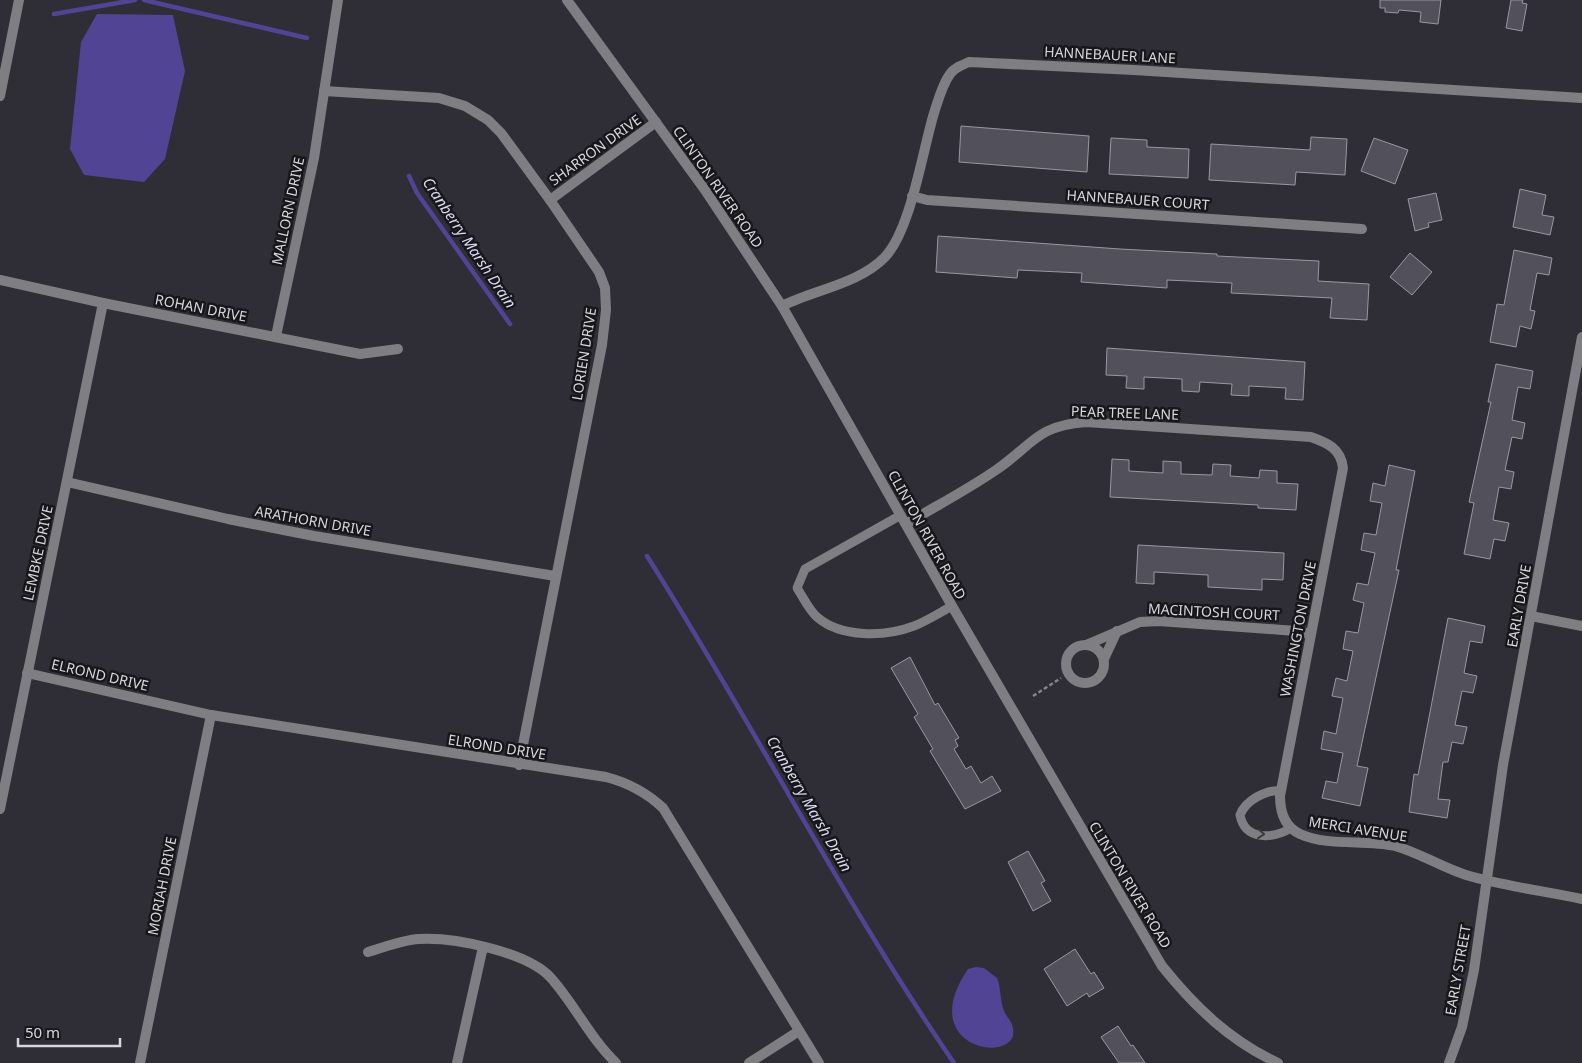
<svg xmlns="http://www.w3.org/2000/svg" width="1582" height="1063" font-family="'Noto Sans',sans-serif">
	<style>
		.water { fill: #524494 }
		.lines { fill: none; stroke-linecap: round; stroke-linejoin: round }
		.stream { stroke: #524494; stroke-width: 4.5 }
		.building { fill: #52515b; stroke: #9898a3 }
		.path { stroke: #85848c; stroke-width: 2.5; stroke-dasharray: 4 2.5; stroke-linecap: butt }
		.service { stroke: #7e7e83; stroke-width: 9 }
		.minor { stroke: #7e7e83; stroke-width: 10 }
		.tertiary { stroke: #7e7e83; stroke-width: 10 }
		.oneway { stroke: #3b3b3f }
		.labels { text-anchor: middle; stroke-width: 5; stroke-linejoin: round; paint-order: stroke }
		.street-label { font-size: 14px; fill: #d7d7dd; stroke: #17171b }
		.water-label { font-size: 15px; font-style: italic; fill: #dbdaf1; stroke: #17171b }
	</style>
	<rect width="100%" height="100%" fill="#2f2e37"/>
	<g class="water">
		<polygon points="97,14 173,15 185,71 165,159 144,182 84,175 70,149 81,42"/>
		<path d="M976 967 984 968 997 978C1001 988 1000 998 1003 1008 1006 1019 1015 1021 1013 1036 1004 1063 917 1044 968 969Z"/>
	</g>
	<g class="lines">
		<g class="stream">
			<polyline points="144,0 307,38"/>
			<polyline points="54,14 135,0"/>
			<polyline points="409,176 417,193 510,324"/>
			<path d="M647 556C753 723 842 900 954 1063"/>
		</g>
	</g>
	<g class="building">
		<polygon points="1380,0 1441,0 1438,24 1420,22 1421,12 1399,10 1398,13 1385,12 1385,8 1380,8"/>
		<polygon points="1511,0 1523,0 1522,3 1527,4 1522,31 1506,28"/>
		<polygon points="961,126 1089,136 1087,172 959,162"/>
		<polygon points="1311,137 1347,139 1345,175 1296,172 1295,185 1209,180 1211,144 1310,150"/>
		<polygon points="1111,138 1147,140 1147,147 1189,149 1188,178 1109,174"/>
		<polygon points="1374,138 1408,150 1395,184 1361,171"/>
		<polygon points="1520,189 1546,195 1542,215 1554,217 1550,235 1513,227"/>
		<polygon points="1436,193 1442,220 1428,223 1429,227 1415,231 1408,199"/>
		<polygon points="938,236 1120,249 1217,254 1217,256 1319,261 1318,281 1369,284 1367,320 1330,318 1332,298 1231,293 1232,283 1167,280 1167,288 1081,282 1082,273 1018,270 1017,278 936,272"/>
		<polygon points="1514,250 1552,258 1549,275 1537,273 1530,310 1535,311 1531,329 1520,326 1516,347 1490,342 1497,304 1504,305"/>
		<polygon points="1410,253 1432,272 1412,295 1390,277"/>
		<polygon points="1107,348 1305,362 1303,400 1285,399 1286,388 1249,386 1249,396 1231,395 1232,384 1200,382 1199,392 1182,391 1182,379 1144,377 1144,389 1126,388 1127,376 1106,375"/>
		<polygon points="1496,364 1533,371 1530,389 1518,387 1512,420 1525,423 1522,439 1512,437 1505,470 1514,472 1511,489 1499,487 1493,520 1509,523 1505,541 1494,539 1490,559 1464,554 1474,503 1469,502 1491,402 1488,402"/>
		<polygon points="1112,459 1129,460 1129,471 1163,473 1163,461 1181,462 1181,474 1212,475 1213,464 1231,465 1230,476 1259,478 1260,470 1277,471 1277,483 1298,484 1296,510 1258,508 1258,505 1110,497"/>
		<polygon points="1389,465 1415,471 1396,570 1399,570 1357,766 1368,768 1360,806 1322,798 1326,781 1337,783 1343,753 1321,749 1324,731 1336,734 1343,698 1332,696 1336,678 1347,681 1353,651 1343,649 1346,631 1358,633 1364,603 1353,600 1357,583 1368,585 1375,553 1361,550 1364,533 1376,535 1382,503 1370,501 1373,483 1385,486"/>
		<polygon points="1138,545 1284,553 1283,580 1262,579 1262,590 1208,587 1208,575 1154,572 1154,584 1136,583"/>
		<polygon points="1448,618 1485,626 1482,643 1470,641 1464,673 1477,676 1473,693 1462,691 1455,725 1467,727 1463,744 1452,742 1448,762 1443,762 1438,799 1450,800 1447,818 1409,812 1414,774 1418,775"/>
		<polygon points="910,657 935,705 938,703 959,738 955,740 958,746 954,749 966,769 971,766 981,783 992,776 1001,791 965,809 930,751 933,749 914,717 918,714 891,668"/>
		<polygon points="1028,851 1045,881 1041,883 1051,901 1033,911 1008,862"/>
		<polygon points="1075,949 1091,974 1094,972 1104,988 1089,997 1087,993 1067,1006 1044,969"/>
		<polygon points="1118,1026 1131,1046 1133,1045 1145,1063 1119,1063 1101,1037"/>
	</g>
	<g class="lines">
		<polyline class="path" points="1033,696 1061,678"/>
		<g class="service">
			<path d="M901 515 805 569 797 588C803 597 809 610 817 617 841 638 885 637 914 626 927 621 939 613 952 606"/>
			<path d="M1281 791C1266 789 1245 801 1240 815 1245 841 1273 839 1291 828"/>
		</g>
		<g class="minor">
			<polyline points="324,91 439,98 465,106 488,120 501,133 550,200 599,272 605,288 606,310 602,345 519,765"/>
			<polyline points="912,196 927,200 1362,229"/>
			<polyline points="550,200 656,122"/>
			<polyline points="0,280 103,303 360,354 398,349"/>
			<path d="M782 306C813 290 859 284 885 257 911 229 922 153 934 113 938 101 942 85 950 74 954 68 962 65 969 62L1134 70 1582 98"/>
			<polyline points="276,336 314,158 338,0"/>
			<polyline points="67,482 228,519 314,536 555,576"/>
			<path d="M906 524C936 506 967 490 996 470 1033 445 1035 426 1086 422L1311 437C1328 443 1341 449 1343 468L1280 796C1280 812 1285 827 1300 834 1329 847 1365 839 1395 846 1420 853 1441 867 1466 875 1503 886 1544 891 1582 899"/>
			<polyline points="1531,616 1582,626"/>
			<circle cx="1085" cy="664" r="19"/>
			<polyline points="1086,645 1140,622 1159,621 1296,631 1311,634"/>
			<polyline points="1104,659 1117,631"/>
			<path d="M27 673 211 715 606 777C629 783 646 792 663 808L819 1063"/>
			<polyline points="0,809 103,303"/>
			<path d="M368 952C385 947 402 940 419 939 454 937 528 952 551 978 575 1005 590 1038 616 1063"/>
			<polyline points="140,1063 211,715"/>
			<polyline points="457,1063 483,947"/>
			<polyline points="749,1063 799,1031"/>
			<polyline points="1449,1063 1462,1027 1474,970 1503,765 1582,337"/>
		</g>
		<g class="tertiary">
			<path d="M567 0 705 190 782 306 952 606 1162 966C1195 1007 1230 1041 1278 1063"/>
			<polyline points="0,96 19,0"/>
		</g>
	</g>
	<defs><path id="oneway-chevron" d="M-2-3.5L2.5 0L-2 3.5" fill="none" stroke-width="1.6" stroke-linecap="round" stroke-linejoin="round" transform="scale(1.25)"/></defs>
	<use class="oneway" href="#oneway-chevron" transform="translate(1261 834) rotate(5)"/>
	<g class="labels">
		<g class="street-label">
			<text transform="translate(1110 55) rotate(3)" y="5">HANNEBAUER LANE</text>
			<text transform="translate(595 150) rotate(-36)" y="5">SHARRON DRIVE</text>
			<text transform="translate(718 187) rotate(55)" y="5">CLINTON RIVER ROAD</text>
			<text transform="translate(1138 200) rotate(4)" y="5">HANNEBAUER COURT</text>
			<text transform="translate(288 211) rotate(-78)" y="5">MALLORN DRIVE</text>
			<text transform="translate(201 308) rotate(11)" y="5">ROHAN DRIVE</text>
			<text transform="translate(584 354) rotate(-81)" y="5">LORIEN DRIVE</text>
			<text transform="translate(1125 413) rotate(2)" y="5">PEAR TREE LANE</text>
			<text transform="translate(313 521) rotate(10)" y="5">ARATHORN DRIVE</text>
			<text transform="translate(927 535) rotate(61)" y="5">CLINTON RIVER ROAD</text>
			<text transform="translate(38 553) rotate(-78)" y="5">LEMBKE DRIVE</text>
			<text transform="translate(1519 606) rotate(-80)" y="5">EARLY DRIVE</text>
			<text transform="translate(1214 612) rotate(3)" y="5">MACINTOSH COURT</text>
			<text transform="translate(1298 629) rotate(-79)" y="5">WASHINGTON DRIVE</text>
			<text transform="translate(100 675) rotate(13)" y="5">ELROND DRIVE</text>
			<text transform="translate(497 747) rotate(9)" y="5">ELROND DRIVE</text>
			<text transform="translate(1358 829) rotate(9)" y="5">MERCI AVENUE</text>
			<text transform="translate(1130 885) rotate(59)" y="5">CLINTON RIVER ROAD</text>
			<text transform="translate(162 886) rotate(-79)" y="5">MORIAH DRIVE</text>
			<text transform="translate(1458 970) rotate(-80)" y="5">EARLY STREET</text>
		</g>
		<g class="water-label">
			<text transform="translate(469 243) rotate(56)" y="5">Cranberry Marsh Drain</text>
			<text transform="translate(809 804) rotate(60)" y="5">Cranberry Marsh Drain</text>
		</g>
	</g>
	<path d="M18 1038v8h102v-8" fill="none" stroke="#d7d7dd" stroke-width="2.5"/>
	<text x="25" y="1038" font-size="15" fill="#d7d7dd" stroke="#17171b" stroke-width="4" paint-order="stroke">50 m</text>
</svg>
